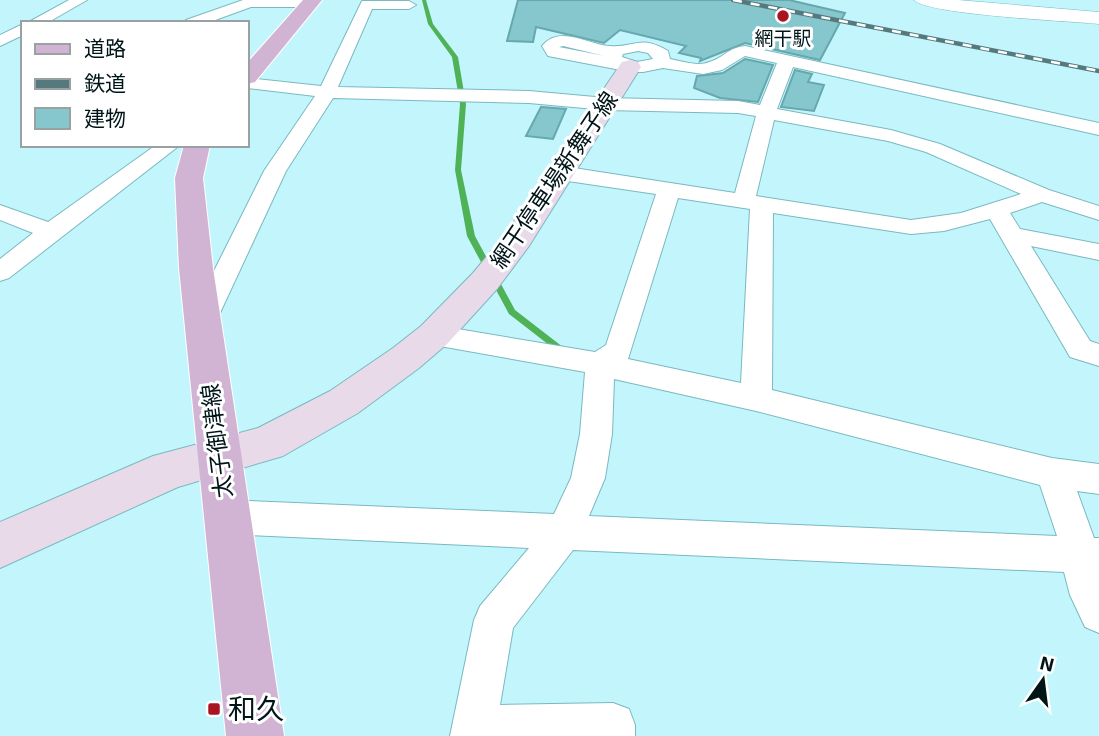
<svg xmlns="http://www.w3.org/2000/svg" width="1099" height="736" font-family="'Exo 2','Noto Sans JP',sans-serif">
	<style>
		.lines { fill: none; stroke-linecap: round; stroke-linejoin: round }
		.stream { fill: #4fb256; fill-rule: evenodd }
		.building { fill: #86c6cd; stroke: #67a7ae; stroke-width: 2 }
		.minor-casing { stroke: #79b9c0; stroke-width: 2 }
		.tertiary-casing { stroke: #79b9c0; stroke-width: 1 }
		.secondary-casing { stroke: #79b9c0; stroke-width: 2 }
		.primary-casing { stroke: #fff; stroke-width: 2 }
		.minor { fill: #fff; fill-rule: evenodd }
		.tertiary { fill: #fff; fill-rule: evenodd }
		.secondary { fill: #e8dae9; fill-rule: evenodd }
		.primary { fill: #d1b4d3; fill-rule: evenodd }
		.rail-casing { stroke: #56797e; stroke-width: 4.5 }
		.rail { stroke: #fff; stroke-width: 2.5; stroke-dasharray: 9; stroke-linecap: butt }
		.poi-dot { fill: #a91420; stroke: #fff; stroke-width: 2.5 }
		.labels { text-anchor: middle; stroke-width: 6; stroke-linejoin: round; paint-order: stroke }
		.far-poi-label { font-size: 19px; fill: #001518; stroke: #fff }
		.street-label { font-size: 23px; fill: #001518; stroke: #fff }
		.near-poi-label { font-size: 28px; fill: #001518; stroke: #fff; text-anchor: start }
	</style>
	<rect width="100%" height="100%" fill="#c2f6fc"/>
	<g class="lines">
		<polygon class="stream" points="422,0 426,0 433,24 458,57 466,104 461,170 475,236 515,310 568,351 570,353 568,355 562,355 509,314 467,236 455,170 460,104 452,57 428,24"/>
	</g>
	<g class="building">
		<polygon points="518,0 789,0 845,13 820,60 745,43 700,61 701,58 679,53 686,46 620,30 604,43 536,27 533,42 507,41"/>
		<polygon points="745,59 773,65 758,102 720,98 694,88 697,76 723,73"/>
		<polygon points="795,70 812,74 808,82 824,85 814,111 781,107"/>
		<polygon points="541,107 566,109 553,139 526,136"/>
	</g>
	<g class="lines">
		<defs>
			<g id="minor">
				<polygon points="69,0 87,0 47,23 27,23"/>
				<polygon points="243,0 316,0 318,3 311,7 251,7 207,23 183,23 186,20"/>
				<path d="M362 1H409L416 5 409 9H372L338 87 529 91 606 98 738 101 760 105 777 63 745 56 722 70 703 74 663 68 643 72H631L548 56 542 46C560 24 588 45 610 46 634 48 641 34 668 51L670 59C682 61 698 67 709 62 724 58 727 48 745 46L1099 123V135L793 67 777 109 891 130 940 144 1049 190 1099 206V220L1042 202 1010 213 1020 229 1099 244V260L1031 246 1090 341 1099 344V366L1070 357 990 219 944 231 911 234 773 213 772 390 1052 458 1099 464V494L1077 491 1094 538H1099V633L1085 627 1070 595 1064 572 573 550 513 628 500 705 613 703 629 709 635 725V736H450L474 620 480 606 529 548 226 534 213 529 208 517 213 505 226 500 554 514 571 478 580 434 585 372 434 345 424 342 420 335 424 328 434 325 595 352 606 345 656 194 561 180 553 178 550 173 553 168 561 166 735 193 756 116 738 113 606 110 529 103 333 98 286 171 213 328 203 331 193 328 189 321 264 171 315 96 247 88V78L321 86ZM563 46 605 56 559 47ZM638 51 648 53 653 59 637 62 622 57 623 54ZM774 120 888 141 926 152 1021 194 961 213 911 220 756 196ZM678 198 750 209 741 383 628 359ZM614 379 756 411 1040 485 1057 536 589 516 605 478 612 434Z"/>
				<polygon points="23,24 23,35 0,46 0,35"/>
				<polygon points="156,145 180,145 9,278 0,281 0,259 33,233 0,220 0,205 48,222"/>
			</g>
			<path id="tertiary" d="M914 0H958L1099 12V24C1071 21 927 15 914 0Z"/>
			<polygon id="secondary" points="630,60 638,62 641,67 529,246 497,289 447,344 419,368 358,413 283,456 178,487 0,568 0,522 153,456 258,428 330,391 393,348 421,326 473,273 507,232 622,62"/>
			<g id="primary">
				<polygon points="303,0 322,0 255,82 247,84 247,63"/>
				<polygon points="184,145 210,145 203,178 213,268 284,736 226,736 179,268 175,178"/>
			</g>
		</defs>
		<use href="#minor" class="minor-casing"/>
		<use href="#tertiary" class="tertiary-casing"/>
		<use href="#secondary" class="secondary-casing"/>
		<use href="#primary" class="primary-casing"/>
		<use href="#minor" class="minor"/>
		<use href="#tertiary" class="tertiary"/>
		<use href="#secondary" class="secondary"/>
		<use href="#primary" class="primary"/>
		<defs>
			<polyline id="rail" points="733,0 1099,71"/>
		</defs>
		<use href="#rail" class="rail-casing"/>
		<use href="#rail" class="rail"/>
	</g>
	<g class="poi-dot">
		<circle cx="783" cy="16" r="7"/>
		<rect x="207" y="702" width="14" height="14" rx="3.5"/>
	</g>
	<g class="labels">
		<g class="far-poi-label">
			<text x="783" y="45">網干駅</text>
		</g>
		<g class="street-label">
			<text transform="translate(554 180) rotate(-56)" y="8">網干停車場新舞子線</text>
			<text transform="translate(217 441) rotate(-97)" y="8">太子御津線</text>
		</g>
		<g class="near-poi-label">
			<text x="228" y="719">和久</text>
		</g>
	</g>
	<rect x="21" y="21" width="228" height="126" fill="#ffffff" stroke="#99a1a3" stroke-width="2"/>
	<rect x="35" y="44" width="35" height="10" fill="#d1b4d3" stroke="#99a1a3" stroke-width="2"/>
	<text x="84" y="56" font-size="21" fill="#001518">道路</text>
	<rect x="35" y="79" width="35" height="10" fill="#56797e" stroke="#99a1a3" stroke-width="2"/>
	<text x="84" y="91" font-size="21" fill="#001518">鉄道</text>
	<rect x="35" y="108" width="35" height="21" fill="#86c6cd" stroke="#99a1a3" stroke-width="2"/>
	<text x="84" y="126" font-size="21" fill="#001518">建物</text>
	<g transform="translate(1043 680) rotate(14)" stroke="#ffffff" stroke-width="5" paint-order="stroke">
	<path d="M0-5L12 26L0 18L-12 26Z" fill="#001518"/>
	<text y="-10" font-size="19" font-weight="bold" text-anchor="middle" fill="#001518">N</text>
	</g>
</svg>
